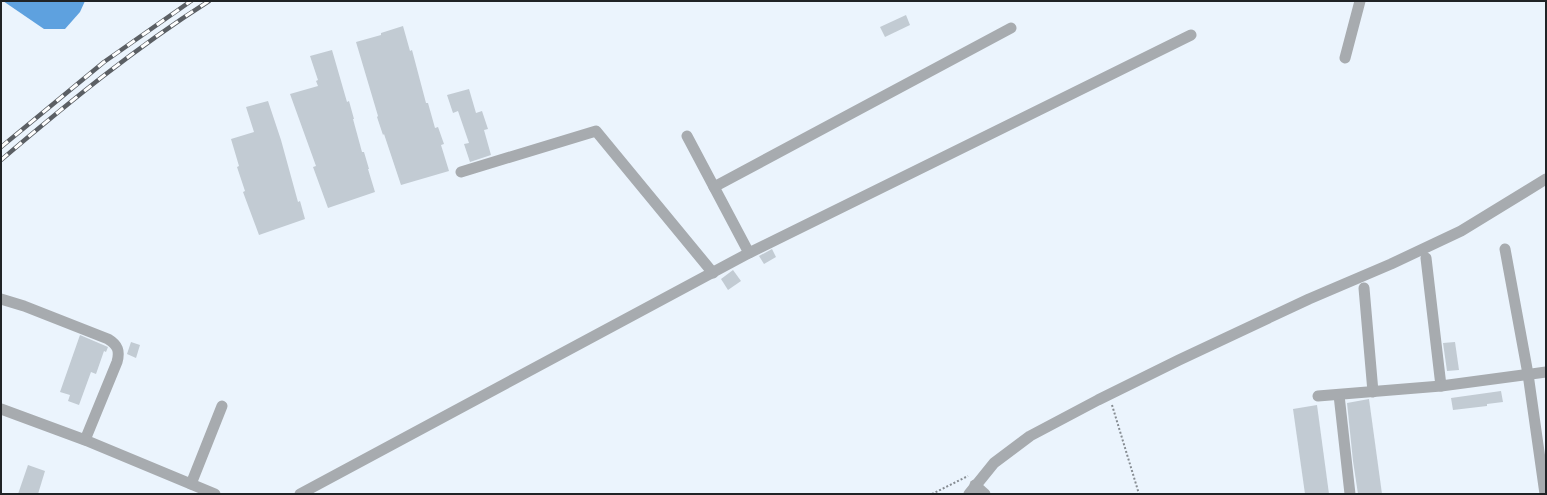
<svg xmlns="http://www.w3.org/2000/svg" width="1547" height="495" font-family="Raleway,sans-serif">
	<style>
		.water { fill: #5ea1df }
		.building { fill: #c2cbd3 }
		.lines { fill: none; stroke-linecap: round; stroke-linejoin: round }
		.path { stroke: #868c92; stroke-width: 2; stroke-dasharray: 2 2; stroke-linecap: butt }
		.minor { stroke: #a7abaf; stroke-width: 11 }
		.rail-casing { stroke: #5b5f64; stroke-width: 4.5 }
		.rail { stroke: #fff; stroke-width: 3; stroke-dasharray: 9; stroke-linecap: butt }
	</style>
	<rect width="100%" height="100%" fill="#ebf4fd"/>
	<polygon class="water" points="3,1 85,1 80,12 65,29 44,29"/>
	<g class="building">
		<polygon points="906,15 910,25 885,37 880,27"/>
		<polygon points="403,26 410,51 412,50 426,103 428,103 435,128 438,127 444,144 441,145 449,171 401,185 384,134 383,135 377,117 378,116 356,42 381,35 381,33"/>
		<polygon points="332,50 347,102 349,101 354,119 353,119 362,152 364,152 369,169 368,169 375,192 328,208 313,167 316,166 290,94 318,86 316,81 318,80 310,56"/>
		<polygon points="469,89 476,113 482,111 488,129 484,130 491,155 470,162 464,144 469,143 458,111 453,113 447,95"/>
		<polygon points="268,101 281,140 298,202 300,201 305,219 259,235 243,192 245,191 237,167 239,166 231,139 254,132 246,107"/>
		<polygon points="772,249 776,257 764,264 759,256"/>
		<polygon points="733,270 741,281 728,290 721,279"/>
		<polygon points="80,335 108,347 106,352 104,351 96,374 91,372 79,405 68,401 70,395 60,392"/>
		<polygon points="131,342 140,345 136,358 127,354"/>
		<polygon points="1455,342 1459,370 1447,371 1443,343"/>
		<polygon points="1501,391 1503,402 1487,404 1487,406 1453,410 1451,398"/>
		<polygon points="1369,399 1382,494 1358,494 1353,461 1347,403"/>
		<polygon points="1317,405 1329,494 1305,494 1293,409"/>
		<polygon points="28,465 45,471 38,494 18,494"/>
	</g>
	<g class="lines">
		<g class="path">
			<polyline points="1112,405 1139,494"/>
			<polyline points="932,494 968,476"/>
		</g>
		<g class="minor">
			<polyline points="1345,58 1360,1"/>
			<polyline points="687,136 749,253"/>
			<polyline points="461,172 596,131 713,273"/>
			<polyline points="714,187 1011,28"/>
			<polyline points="1505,249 1528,374 1545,494"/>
			<polyline points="1426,258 1441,386"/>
			<polyline points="1364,288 1373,392"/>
			<path d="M1 299 24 306 108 339C118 345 120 351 117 362L85 440"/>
			<polyline points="1339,395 1350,494"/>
			<polyline points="1318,396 1441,386 1546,372"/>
			<polyline points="1,409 85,440 215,494"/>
			<polyline points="191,484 222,406"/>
			<polyline points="975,485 985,494"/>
			<polyline points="300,494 749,253 1191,35"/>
			<polyline points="969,494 994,463 1030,436 1098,400 1179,360 1309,299 1391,264 1461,231 1546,179"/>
		</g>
		<defs>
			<g id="rail">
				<polyline points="1,147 104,62 191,1"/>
				<path d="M1 160C68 103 135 48 209 1"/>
			</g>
		</defs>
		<use href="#rail" class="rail-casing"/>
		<use href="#rail" class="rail"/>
	</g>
	<rect width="1547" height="495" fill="none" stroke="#202326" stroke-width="4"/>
</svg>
